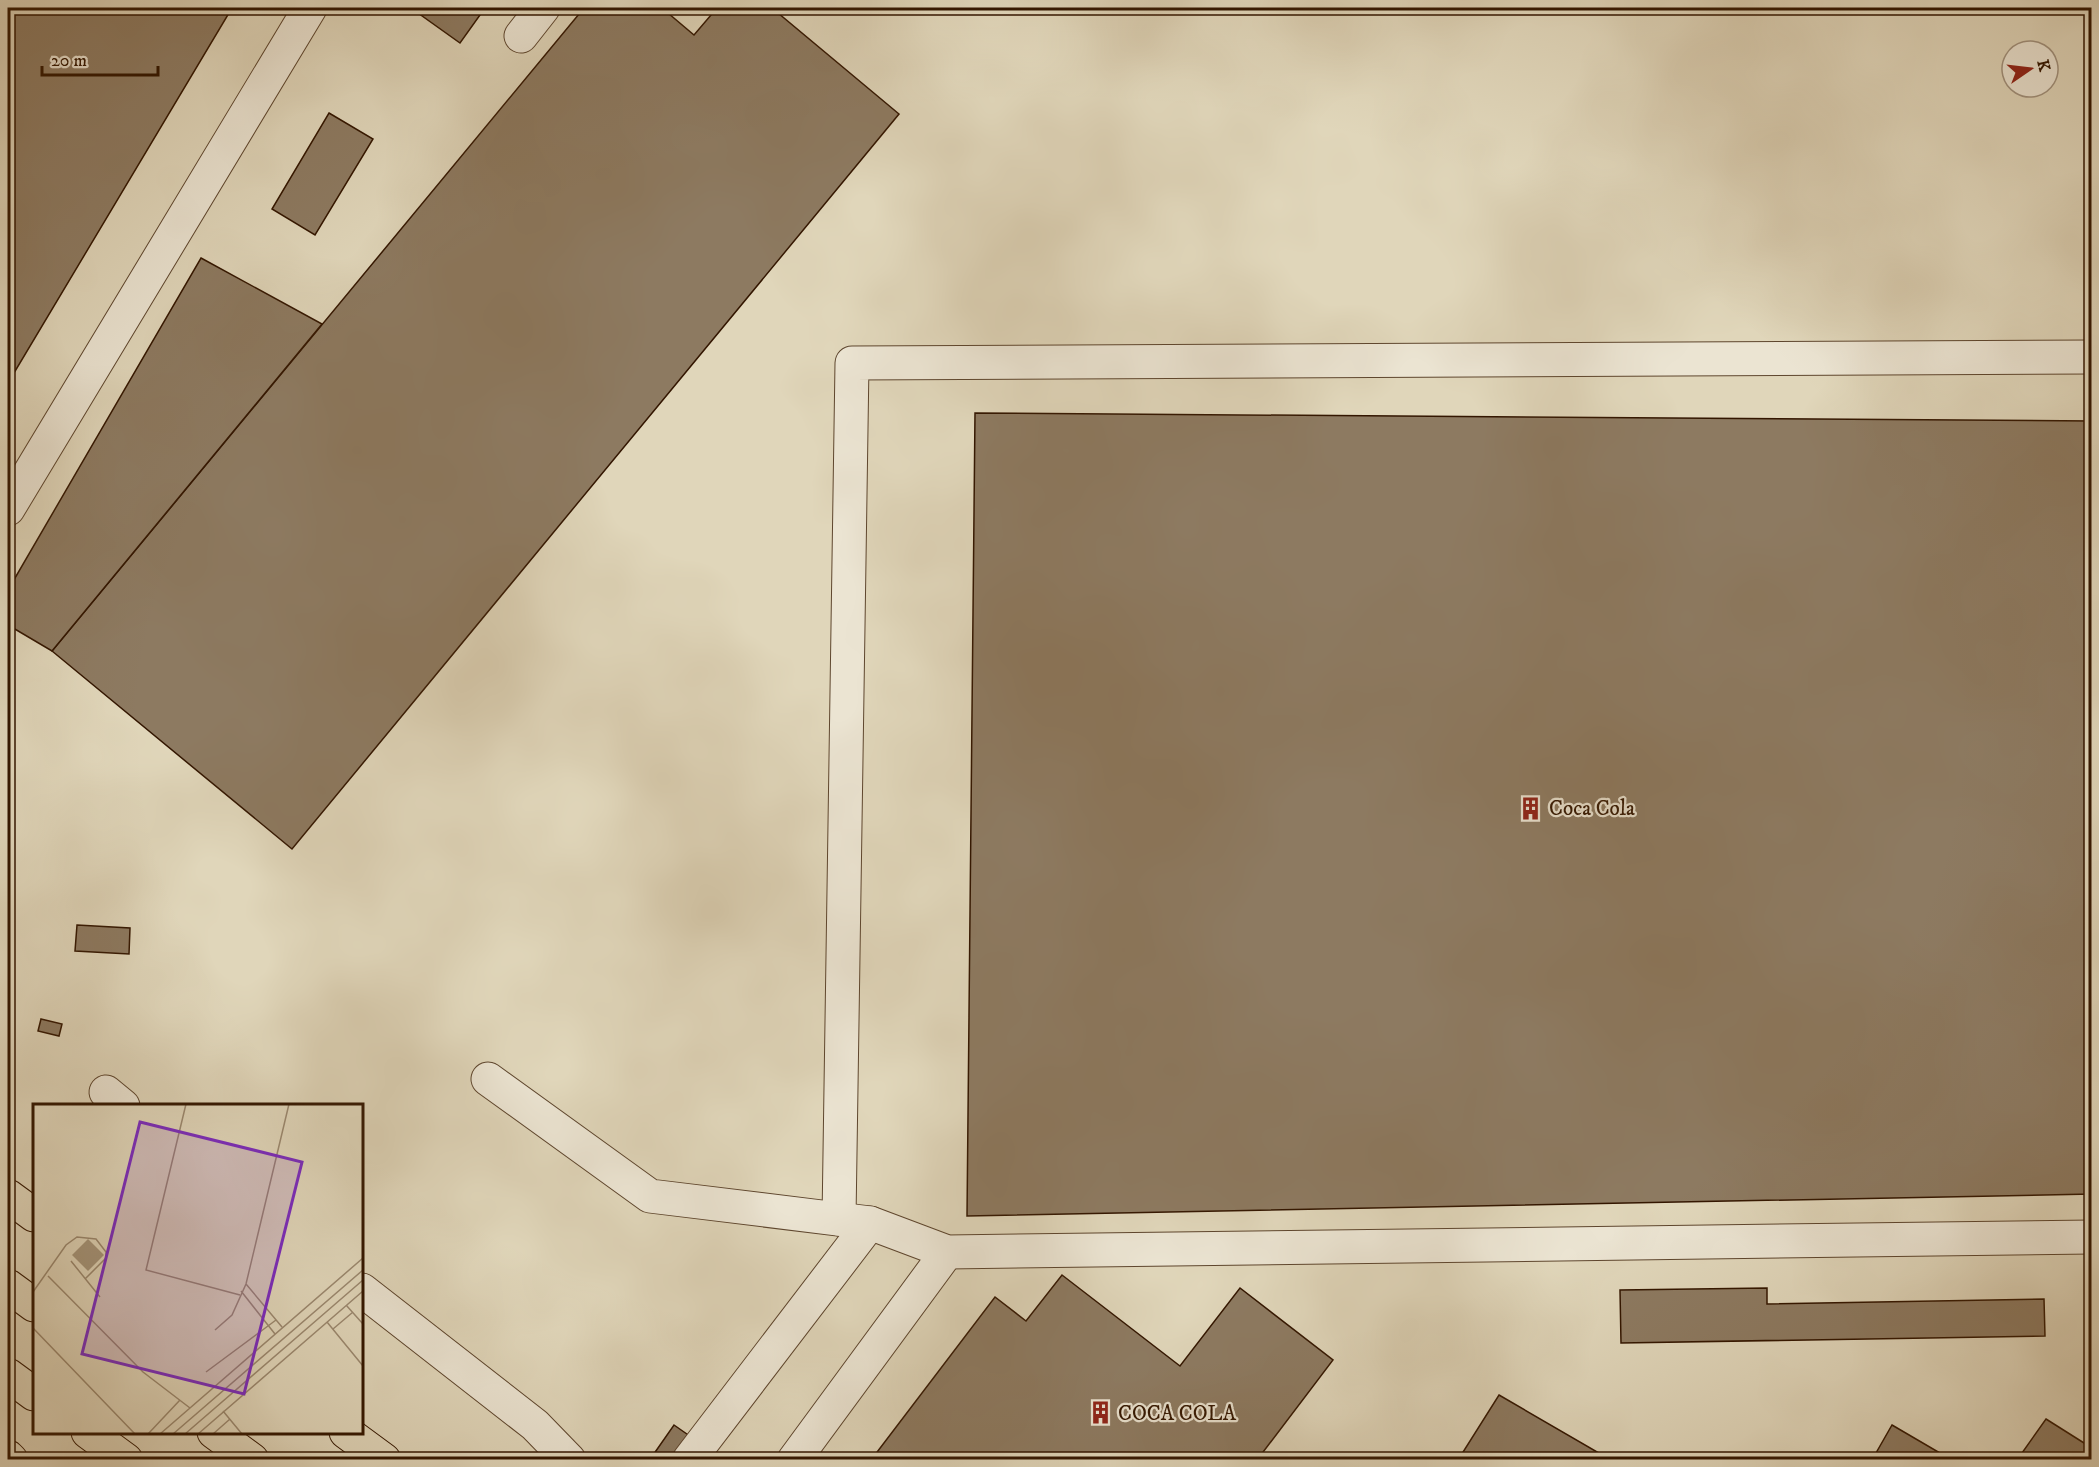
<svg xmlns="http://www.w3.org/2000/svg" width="2099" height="1467" font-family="'IM FELL DW Pica',serif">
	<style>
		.building { fill: #8d7a61; stroke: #331600; stroke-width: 1.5 }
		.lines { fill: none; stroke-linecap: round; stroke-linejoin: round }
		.minor-casing { stroke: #5e462e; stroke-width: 35 }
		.major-casing { stroke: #331600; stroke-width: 35 }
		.minor { stroke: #ebe4d2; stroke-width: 33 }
		.major { stroke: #e0d6ba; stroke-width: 33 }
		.labels { text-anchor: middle; stroke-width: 4.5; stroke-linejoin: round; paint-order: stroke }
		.poi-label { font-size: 21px; fill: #331600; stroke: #ebe4d2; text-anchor: start }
		.inset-road { fill: none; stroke: #9b8970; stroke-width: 1.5 }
		.view { fill: #7b2cbf; fill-opacity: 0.15; stroke: #7b2cbf; stroke-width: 3 }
		.inset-edge { fill: none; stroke: #331600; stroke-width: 3 }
	</style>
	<rect width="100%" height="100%" fill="#e0d6ba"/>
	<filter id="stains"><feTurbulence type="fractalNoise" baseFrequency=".00333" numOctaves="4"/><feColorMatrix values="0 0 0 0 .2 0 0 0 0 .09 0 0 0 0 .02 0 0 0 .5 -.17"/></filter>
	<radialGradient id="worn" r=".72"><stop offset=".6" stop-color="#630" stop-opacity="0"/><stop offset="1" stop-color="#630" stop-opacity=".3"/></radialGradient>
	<g class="building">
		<polygon points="8,8 232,8 8,383"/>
		<polygon points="411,8 485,8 460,43"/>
		<polygon points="584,8 662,8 694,35 717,8 772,8 899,114 292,849 52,651"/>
		<polygon points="329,113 373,139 315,235 272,209"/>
		<polygon points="201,258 322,324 52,651 8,625 8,590"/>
		<polygon points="975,413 2092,421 2092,1194 967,1216"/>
		<polygon points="77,925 130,928 129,954 75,951"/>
		<polygon points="41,1019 62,1024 59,1036 38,1031"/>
		<polygon points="1062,1275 1180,1366 1240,1288 1333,1360 1257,1460 871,1460 995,1297 1026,1321"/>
		<polygon points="1767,1288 1767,1304 2044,1299 2045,1336 1621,1343 1620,1290"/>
		<polygon points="1499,1395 1611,1460 1458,1460"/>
		<polygon points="2046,1419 2092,1448 2092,1460 2017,1460"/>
		<polygon points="674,1425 724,1460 653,1460 651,1458"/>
		<polygon points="1892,1425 1952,1460 1872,1460"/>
	</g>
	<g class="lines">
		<defs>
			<g id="minor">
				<polyline points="521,36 543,8"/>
				<polyline points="8,509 310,8"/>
				<polyline points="488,1079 650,1196 870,1223 947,1252 2092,1237"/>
				<polyline points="106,1092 123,1106"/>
				<polyline points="839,1219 852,363 2092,357"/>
				<polyline points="362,1290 535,1425 569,1460"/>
				<polyline points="689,1460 870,1223"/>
				<polyline points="794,1460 947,1252"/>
			</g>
			<g id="major">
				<polyline points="8,1196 34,1215"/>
				<polyline points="8,1286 34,1305"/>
				<polyline points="8,1375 34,1394"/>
				<polyline points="88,1432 126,1460"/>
				<polyline points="214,1432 252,1460"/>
				<polyline points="346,1432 384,1460"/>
				<polyline points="8,1457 11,1460"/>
			</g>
		</defs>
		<use href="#minor" class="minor-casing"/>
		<use href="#major" class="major-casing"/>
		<use href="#minor" class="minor"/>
		<use href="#major" class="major"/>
	</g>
	<defs>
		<symbol id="building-bare" viewBox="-9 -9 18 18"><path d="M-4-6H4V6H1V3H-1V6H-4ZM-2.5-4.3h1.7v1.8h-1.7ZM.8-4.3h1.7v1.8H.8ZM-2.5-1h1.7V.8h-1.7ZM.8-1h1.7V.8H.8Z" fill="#8f2418" stroke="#ebe4d2" stroke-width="2.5" paint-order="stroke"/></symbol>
	</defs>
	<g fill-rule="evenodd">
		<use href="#building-bare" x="1514" y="792" width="33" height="33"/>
		<use href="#building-bare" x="1084" y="1396" width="33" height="33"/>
	</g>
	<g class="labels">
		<g class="poi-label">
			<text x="1549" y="815">Coca Cola</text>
			<text x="1118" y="1420">COCA COLA</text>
		</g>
	</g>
	<g transform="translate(33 1104)">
		<rect width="330" height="330" fill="#e0d6ba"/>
		<path d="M55 135 71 151 55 167 39 151Z" fill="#a5957b"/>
		<path class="inset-road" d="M153 0 113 166 207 191M38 157 67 193M15 172 110 268 157 304M213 180 249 223M208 187 242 230M0 188 33 141 44 133 63 135 73 148V154L52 175M313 201 330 220M294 218 330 262M0 224 102 330M300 225 320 208M182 226 199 211 213 180 256 0M173 268 243 216M190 307 209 330M115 330 147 296M127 330 330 154M140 330 330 166M152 330 330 176M165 330 330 187M180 330 197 315"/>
		<path class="view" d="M107 18 269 58 211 290 49 250Z"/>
		<rect width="330" height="330" class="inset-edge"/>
	</g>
	<rect width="2099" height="1467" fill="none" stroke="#e0d6ba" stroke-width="30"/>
	<rect x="9" y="9" width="2081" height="1449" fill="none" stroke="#331600" stroke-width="3"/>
	<rect x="15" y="15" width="2069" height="1437" fill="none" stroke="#331600" stroke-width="1.5"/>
	<g transform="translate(2030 69) rotate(76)"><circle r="28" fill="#ebe4d2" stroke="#a1927e" stroke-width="1.5"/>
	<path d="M0-4.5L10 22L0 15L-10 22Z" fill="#8f2418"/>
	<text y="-9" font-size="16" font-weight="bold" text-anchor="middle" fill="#331600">K</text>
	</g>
	<path d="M42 66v9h116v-9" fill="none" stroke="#331600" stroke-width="3"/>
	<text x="51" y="66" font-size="18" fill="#331600" stroke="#ebe4d2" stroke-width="4.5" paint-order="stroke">20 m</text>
	<rect width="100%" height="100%" filter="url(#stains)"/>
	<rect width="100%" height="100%" fill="url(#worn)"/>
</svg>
